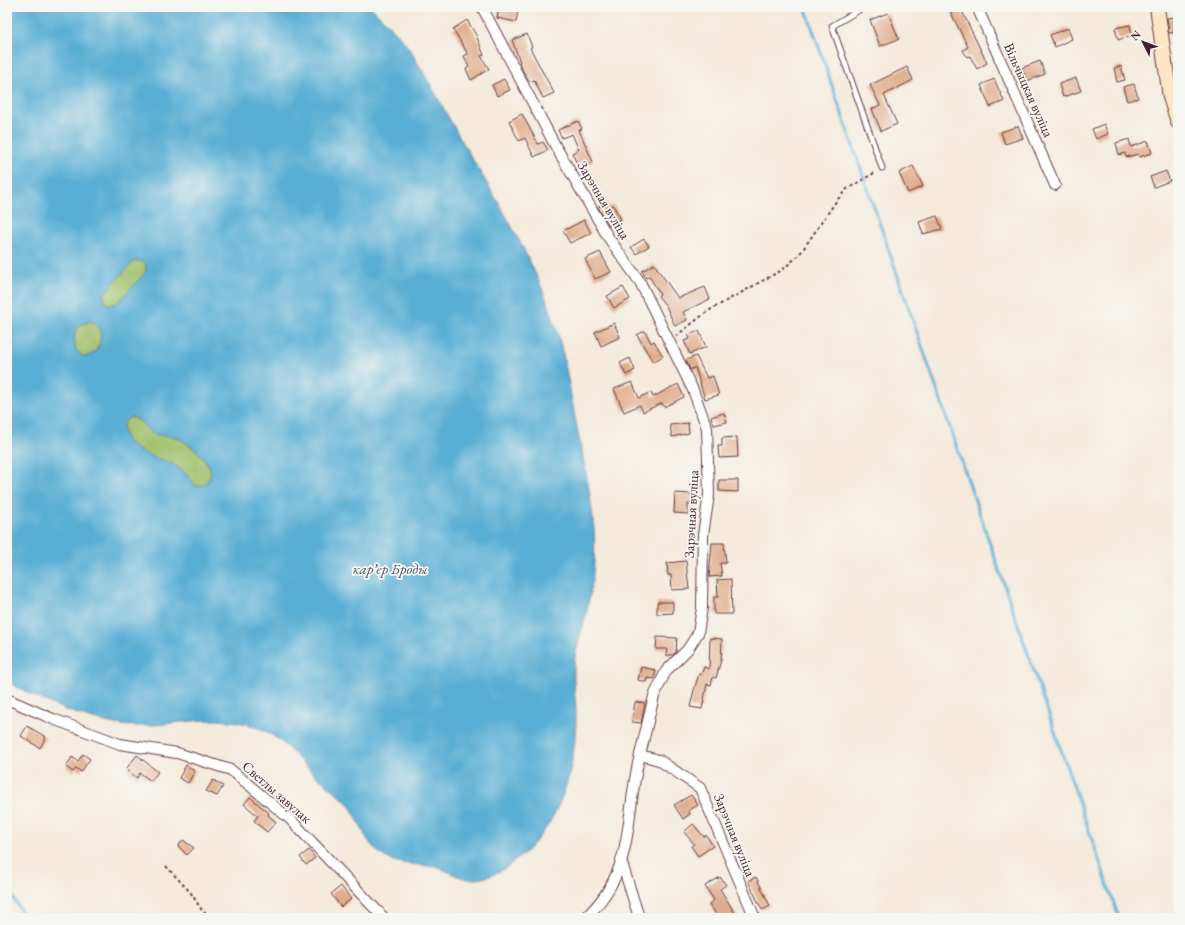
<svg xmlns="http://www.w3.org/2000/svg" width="1185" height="925" font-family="'EB Garamond',serif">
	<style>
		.green { fill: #9fbf68; stroke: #746f4a }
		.water { fill: #58aed4; stroke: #516680; fill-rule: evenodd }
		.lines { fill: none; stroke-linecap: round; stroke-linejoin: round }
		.stream { stroke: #58aed4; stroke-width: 3 }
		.building { fill: #e0ac8b }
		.service-casing { stroke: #643d45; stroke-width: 7 }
		.minor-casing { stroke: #643d45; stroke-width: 12 }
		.secondary-casing { stroke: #643d45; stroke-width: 16 }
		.path { stroke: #643d45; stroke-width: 2; stroke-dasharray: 3 3; stroke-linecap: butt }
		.service { stroke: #fff; stroke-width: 5 }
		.minor { stroke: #fff; stroke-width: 10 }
		.secondary { stroke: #fde5c5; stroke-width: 14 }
		.labels { text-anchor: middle; stroke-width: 3.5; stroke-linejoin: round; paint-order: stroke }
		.street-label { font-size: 14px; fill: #4a1f2b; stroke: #f6f6f2 }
		.water-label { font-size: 15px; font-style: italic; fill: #50586f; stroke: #f6f6f2 }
	</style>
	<rect width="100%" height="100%" fill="#f6f6f2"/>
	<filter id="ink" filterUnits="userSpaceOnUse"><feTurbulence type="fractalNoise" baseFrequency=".025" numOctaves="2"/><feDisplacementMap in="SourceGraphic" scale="8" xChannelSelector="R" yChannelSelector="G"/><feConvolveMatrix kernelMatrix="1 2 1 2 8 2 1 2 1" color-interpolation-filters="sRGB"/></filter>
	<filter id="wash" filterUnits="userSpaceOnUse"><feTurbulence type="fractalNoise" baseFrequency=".012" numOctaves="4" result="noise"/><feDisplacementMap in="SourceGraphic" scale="16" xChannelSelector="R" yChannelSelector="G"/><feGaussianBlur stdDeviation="0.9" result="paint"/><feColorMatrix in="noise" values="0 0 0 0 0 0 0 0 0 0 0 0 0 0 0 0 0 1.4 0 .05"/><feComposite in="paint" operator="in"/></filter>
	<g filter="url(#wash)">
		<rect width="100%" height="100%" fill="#f5eadb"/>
		<g class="green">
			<polygon points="134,261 142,261 146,264 146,272 117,303 109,305 106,303 103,295"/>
			<path d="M91 321C106 327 102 345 93 354L84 357 75 349 74 335 80 325Z"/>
			<path d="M130 417C142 419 148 430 159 434 164 436 170 435 175 437 187 441 217 464 209 479 206 484 202 486 196 486 191 481 187 474 181 470 164 458 126 455 123 429 122 423 126 420 130 417Z"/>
		</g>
		<path class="water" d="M7 7H371L397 33 410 50C429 81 446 113 464 145 498 202 533 257 554 321 565 355 570 392 577 428 584 461 591 495 594 529 596 555 593 583 587 609 583 628 576 646 574 666 573 680 575 695 576 710 577 765 562 825 516 860 503 871 487 880 470 879 459 878 452 873 442 869 421 862 398 868 379 853 364 841 360 819 348 804 339 793 326 785 315 775 294 756 281 735 253 726 215 713 176 725 137 726 97 726 41 702 7 681ZM134 261H142L146 264V272L117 303 109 305 106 303 103 295ZM91 321C106 327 102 345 93 354L84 357 75 349 74 335 80 325ZM131 417C144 420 142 427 152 433 159 437 168 434 176 437 188 442 218 464 209 479 206 484 202 486 196 486 189 479 185 471 176 466 159 456 126 454 123 429 122 423 126 420 131 417Z"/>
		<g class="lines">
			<g class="stream">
				<polyline points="805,7 1119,918"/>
				<polyline points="7,888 25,918"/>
			</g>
		</g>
		<g id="blocks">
			<g class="building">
				<polygon points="499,7 518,11 516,22 497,18"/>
				<polygon points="948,7 960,7 987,63 977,69 970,56 967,57 963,50 968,47"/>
				<polygon points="888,13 899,39 880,46 870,20"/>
				<polygon points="1178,17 1178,32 1169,33 1167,18"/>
				<polygon points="467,20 476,35 484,55 481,56 489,69 471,80 466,69 469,67 464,56 468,54 453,29"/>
				<polygon points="1130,25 1132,35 1118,40 1115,28"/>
				<polygon points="1068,28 1072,39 1055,47 1050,35"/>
				<polygon points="527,34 532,47 530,48 554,93 543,98 534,80 530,82 524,73 519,63 520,62 512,40"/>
				<polygon points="1040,61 1045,74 1027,81 1022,68"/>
				<polygon points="1121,66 1125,80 1117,82 1114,68"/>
				<polygon points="907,67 913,80 884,95 897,124 881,131 872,109 880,105 870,85"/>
				<polygon points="1076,78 1081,91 1063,97 1059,84"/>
				<polygon points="504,79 510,90 497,96 492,85"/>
				<polygon points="994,79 1004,101 990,107 981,85"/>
				<polygon points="1134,84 1138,98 1127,101 1123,87"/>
				<polygon points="522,114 538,144 543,142 548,150 534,157 525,138 519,141 509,121"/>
				<polygon points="578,121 582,129 579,130 593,162 579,168 572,153 579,150 572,134 562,138 558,130"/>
				<polygon points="1104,124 1108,134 1096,139 1092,129"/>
				<polygon points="1018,126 1023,138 1005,144 1001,132"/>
				<polygon points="1129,139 1131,147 1148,141 1152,153 1139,157 1138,154 1126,157 1125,153 1119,155 1116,143"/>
				<polygon points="913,166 923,186 908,193 899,173"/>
				<polygon points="1166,171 1170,181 1154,187 1150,177"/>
				<polygon points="606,202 609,207 613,205 621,219 609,226 598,207"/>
				<polygon points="937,216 942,229 923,234 919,222"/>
				<polygon points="584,220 591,233 570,243 563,231"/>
				<polygon points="644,239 649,246 636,254 631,247"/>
				<polygon points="600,252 611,272 595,279 585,259"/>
				<polygon points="654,264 678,298 705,287 710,299 683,312 687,320 675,326 666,306 658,296 660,294 649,276 646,278 642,271"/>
				<polygon points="623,287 630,299 614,308 607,296"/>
				<polygon points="614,323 620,337 601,346 595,332"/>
				<polygon points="645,331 651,343 654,341 663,356 653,362 637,335"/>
				<polygon points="699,331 706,347 690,354 684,341 690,339 688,335"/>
				<polygon points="696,356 707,378 713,376 719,395 705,399 695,367 690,370 686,360"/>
				<polygon points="630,358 635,370 626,375 620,363"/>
				<polygon points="632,382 639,398 651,392 653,397 678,384 684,397 664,407 662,403 643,412 640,405 624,412 614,389"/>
				<polygon points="724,413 727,422 714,425 711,417"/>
				<polygon points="688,423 689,433 672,437 670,425"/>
				<polygon points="737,437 738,457 719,458 718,446 722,446 722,438"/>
				<polygon points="719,480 738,480 738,492 719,491"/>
				<polygon points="675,493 692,494 691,504 688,504 688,514 674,513"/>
				<polygon points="712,543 724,543 726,563 720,563 722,576 709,577"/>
				<polygon points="686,561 689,589 672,590 671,575 668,575 667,563"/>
				<polygon points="731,579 732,614 714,614 714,597 718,597 717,580"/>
				<polygon points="657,602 673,602 673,613 657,614"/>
				<polygon points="657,637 677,638 676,652 673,655 666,655 667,649 656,649"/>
				<polygon points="710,638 722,639 721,660 716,678 713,677 711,685 707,684 702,709 690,707 694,690 699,674 701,675 704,667 709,669"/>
				<polygon points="641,667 656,670 654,679 647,678 646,682 638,680"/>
				<polygon points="635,702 645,703 641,723 632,722"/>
				<polygon points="27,726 46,737 40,748 21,736"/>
				<polygon points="83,754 90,759 81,772 76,768 73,772 66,767 72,757 78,761"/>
				<polygon points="137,755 158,772 151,781 140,773 137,778 126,769"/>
				<polygon points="186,765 195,771 188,783 179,778"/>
				<polygon points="213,780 223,786 217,796 206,791"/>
				<polygon points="691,795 698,805 688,811 690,814 683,819 674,805"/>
				<polygon points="250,797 269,813 268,815 276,822 267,832 254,821 258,816 244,804"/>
				<polygon points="693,824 704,837 706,835 713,846 698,856 691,846 694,844 684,832"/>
				<polygon points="183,840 194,848 187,855 178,846"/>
				<polygon points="309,850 315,858 306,865 300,857"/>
				<polygon points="720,877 726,885 720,889 738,918 719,918 709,904 714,900 705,886"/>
				<polygon points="756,877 770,906 762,910 748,881"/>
				<polygon points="341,886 351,899 341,907 331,894"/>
			</g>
		</g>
	</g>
	<g filter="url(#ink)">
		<use href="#blocks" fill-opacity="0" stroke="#643d45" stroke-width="1"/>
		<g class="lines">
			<defs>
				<polyline id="service" points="864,7 832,26 882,168"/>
				<g id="minor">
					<polyline points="482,7 556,147 608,237 640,282 693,390 707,428 709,495 703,535 702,608 698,633 688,649 666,671 654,696 640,755 659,760 700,788 755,918"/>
					<polyline points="977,7 1055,185"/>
					<polyline points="7,699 53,719 120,744 177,753 231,770 291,820 384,918"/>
					<polyline points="621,860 638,914 641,918"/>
					<path d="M585 918C637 870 624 816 640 755"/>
				</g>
				<polyline id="secondary" points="1157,7 1170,97 1178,122"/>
			</defs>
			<use href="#service" class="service-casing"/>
			<use href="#minor" class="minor-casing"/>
			<use href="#secondary" class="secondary-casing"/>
			<g class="path">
				<polyline points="676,336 708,311 782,270 799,255 837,200 847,189 876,172"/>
				<polyline points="166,866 191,893 203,912 215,918"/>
			</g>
			<use href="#service" class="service"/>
			<use href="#minor" class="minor"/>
			<use href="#secondary" class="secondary"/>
		</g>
	</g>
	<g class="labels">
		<g class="street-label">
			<text transform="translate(1029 90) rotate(66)" y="5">Вільчыцкая вуліца</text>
			<text transform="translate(604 200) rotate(59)" y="5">Зарэчная вуліца</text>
			<text transform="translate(691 514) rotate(-87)" y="5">Зарэчная вуліца</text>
			<text transform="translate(277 792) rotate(41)" y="5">Светлы завулак</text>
			<text transform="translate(735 835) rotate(68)" y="5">Зарэчная вуліца</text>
		</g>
		<g class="water-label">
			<text x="390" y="574">карʼер Броды</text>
		</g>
	</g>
	<rect width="1185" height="925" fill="none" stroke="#f6f6f2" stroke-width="24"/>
	<g transform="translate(1143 42) rotate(312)" stroke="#f6f6f2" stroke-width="3" paint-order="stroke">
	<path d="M0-3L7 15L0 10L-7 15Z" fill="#4a1f2b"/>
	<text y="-6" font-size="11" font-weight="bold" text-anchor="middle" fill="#4a1f2b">N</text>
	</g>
</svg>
